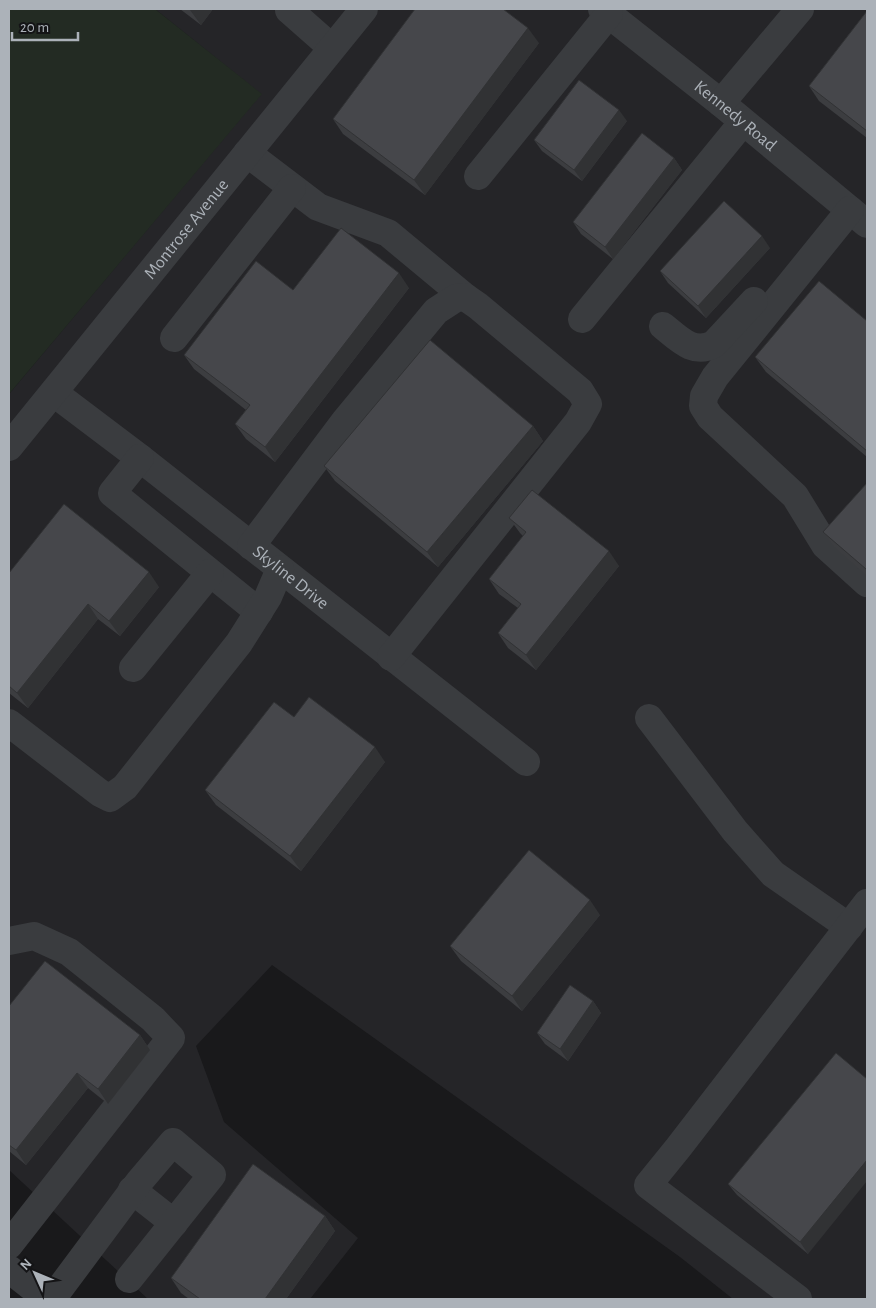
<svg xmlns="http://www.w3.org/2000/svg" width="876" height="1308" font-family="'Alegreya Sans',sans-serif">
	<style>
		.built { fill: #252528 }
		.green { fill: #232b23 }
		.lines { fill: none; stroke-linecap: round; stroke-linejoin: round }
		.minor { stroke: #3a3c3f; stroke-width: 28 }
		.wall { fill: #3c3d40 }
		.shaded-wall { fill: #313234 }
		.building { fill: #46474b; stroke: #313234 }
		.labels { text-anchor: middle; stroke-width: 4; stroke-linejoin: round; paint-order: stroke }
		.street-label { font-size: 18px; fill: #acb2b9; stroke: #141416 }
	</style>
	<rect width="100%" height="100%" fill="#19191b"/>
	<polygon class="built" points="155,9 867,9 867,1299 733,1299 680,1257 272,965 196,1046 224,1122 358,1238 310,1299 148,1299 9,1170 9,394 261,94"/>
	<polygon class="green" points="9,9 155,9 262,94 9,394"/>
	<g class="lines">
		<g class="minor">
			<polyline points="290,9 289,10 331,47"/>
			<path id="s1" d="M602 9 721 103 867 224"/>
			<polyline points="721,103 800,9"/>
			<polyline points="247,153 318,207 388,233 465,297"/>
			<polyline points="478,176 609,14"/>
			<polyline points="850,210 715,377 704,396 703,406 710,417 795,496 825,545 867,583"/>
			<polyline points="582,319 743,122"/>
			<path d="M663 326C679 339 693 355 714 344L754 301"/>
			<polyline points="174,338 292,188"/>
			<path id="s2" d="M54 393 140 458 526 762"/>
			<path id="s3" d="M9 447 364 9"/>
			<polyline points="140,458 112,493 259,612"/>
			<polyline points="251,546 345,421 436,311 456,298 465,297 478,306 580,391 588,404 578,422 391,657"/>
			<polyline points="133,668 210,573"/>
			<polyline points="649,718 735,831 773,874 849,927"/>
			<polyline points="9,723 100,793 110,798 125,787 239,643 268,597 280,569"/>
			<polyline points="9,941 34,936 69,952 153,1019 171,1038 9,1245"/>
			<polyline points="132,1190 174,1223"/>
			<polyline points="9,1269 47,1299"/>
			<polyline points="52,1299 139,1182 173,1142 212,1175 129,1279"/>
			<polyline points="798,1299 648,1185 678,1148 867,903"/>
		</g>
	</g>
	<g class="wall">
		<polygon points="180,9 213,9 201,25"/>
		<polygon points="867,11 867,138 819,101 809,86"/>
		<polygon points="539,43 425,195 343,134 333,119"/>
		<polygon points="627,121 582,181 542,151 534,140"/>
		<polygon points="674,158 682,170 613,259 581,234 573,222"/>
		<polygon points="770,248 706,318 668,283 660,271"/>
		<polygon points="409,288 275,462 246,439 235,424 246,410 194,369 184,355 293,290"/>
		<polygon points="867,321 867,457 766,372 755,357"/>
		<polygon points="533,426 543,441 438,567 335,481 324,466"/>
		<polygon points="867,483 867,576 834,547 823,532"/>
		<polygon points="509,518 619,566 536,670 508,648 498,633 518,608 499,594 489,579 523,536 520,533"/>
		<polygon points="9,573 159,587 120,636 98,619 28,708 9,693"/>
		<polygon points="294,717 385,762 301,871 216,805 205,790"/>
		<polygon points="600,915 522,1011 461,961 450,946"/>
		<polygon points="593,1001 601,1013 568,1061 545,1044 537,1033"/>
		<polygon points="9,1006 140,1035 150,1050 108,1104 88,1088 26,1165 9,1151"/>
		<polygon points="867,1079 808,1254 737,1195 728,1184"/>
		<polygon points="325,1216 335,1231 286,1299 189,1299 181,1293 171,1278"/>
	</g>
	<g class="shaded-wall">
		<polygon points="191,9 213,9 201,25 190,10"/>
		<polygon points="528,28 539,43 425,195 414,180"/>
		<polygon points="619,110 627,121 582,181 574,170"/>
		<polygon points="674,158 682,170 613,259 605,247"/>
		<polygon points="762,236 770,248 706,318 698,306"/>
		<polygon points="399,273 409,288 275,462 265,447"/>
		<polygon points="533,426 543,441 438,567 427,552"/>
		<polygon points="609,551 619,566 536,670 526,655"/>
		<polygon points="149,572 159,587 120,636 109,621"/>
		<polygon points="88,604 98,619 28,708 17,693"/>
		<polygon points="375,747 385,762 301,871 290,856"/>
		<polygon points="590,900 600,915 522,1011 512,996"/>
		<polygon points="593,1001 601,1013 568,1061 560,1049"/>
		<polygon points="140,1035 150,1050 108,1104 98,1089"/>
		<polygon points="77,1073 88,1088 26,1165 16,1150"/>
		<polygon points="867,1160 867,1181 808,1254 800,1242"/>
		<polygon points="325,1216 335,1231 286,1299 265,1299"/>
	</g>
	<g class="building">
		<polygon points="415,9 503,9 528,28 414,180 333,119"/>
		<polygon points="867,11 867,131 809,86"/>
		<polygon points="579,80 619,110 574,170 534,140"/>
		<polygon points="642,133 674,158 605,247 573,222"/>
		<polygon points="724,201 762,236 698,306 660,271"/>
		<polygon points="341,228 399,273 265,447 235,424 250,405 184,355 256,261 293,290"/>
		<polygon points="819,281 867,321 867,451 755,357"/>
		<polygon points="430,340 533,426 427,552 324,466"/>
		<polygon points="867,483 867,567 866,569 823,532"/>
		<polygon points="532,490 609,551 526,655 498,633 521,604 489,579 526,532 509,518"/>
		<polygon points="64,504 149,572 109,621 88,604 17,693 9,686 9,573"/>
		<polygon points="309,697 375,747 290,856 205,790 274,702 294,717"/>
		<polygon points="529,850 590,900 512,996 450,946"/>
		<polygon points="45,961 140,1035 98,1089 77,1073 16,1150 9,1145 9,1006"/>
		<polygon points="570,985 593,1001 560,1049 537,1033"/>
		<polygon points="836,1053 867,1079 867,1160 800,1242 728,1184"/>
		<polygon points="253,1164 325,1216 265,1299 200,1299 171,1278"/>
	</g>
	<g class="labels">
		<g class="street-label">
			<text dy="6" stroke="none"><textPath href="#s1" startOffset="171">Kennedy Road</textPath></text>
			<text dy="6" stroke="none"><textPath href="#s3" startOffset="281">Montrose Avenue</textPath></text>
			<text dy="6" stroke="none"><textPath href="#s2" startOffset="300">Skyline Drive</textPath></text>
		</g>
	</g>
	<rect width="876" height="1308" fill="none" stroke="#acb2b9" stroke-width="20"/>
	<g transform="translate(35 1273) rotate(314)" stroke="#141416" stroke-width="4" paint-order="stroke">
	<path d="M0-4L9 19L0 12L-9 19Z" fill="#acb2b9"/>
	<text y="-8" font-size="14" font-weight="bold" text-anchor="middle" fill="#acb2b9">N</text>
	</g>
	<path d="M12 32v8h66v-8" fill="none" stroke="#acb2b9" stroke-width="2.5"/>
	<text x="20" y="32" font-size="15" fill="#acb2b9" stroke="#141416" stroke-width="4" paint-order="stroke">20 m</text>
</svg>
